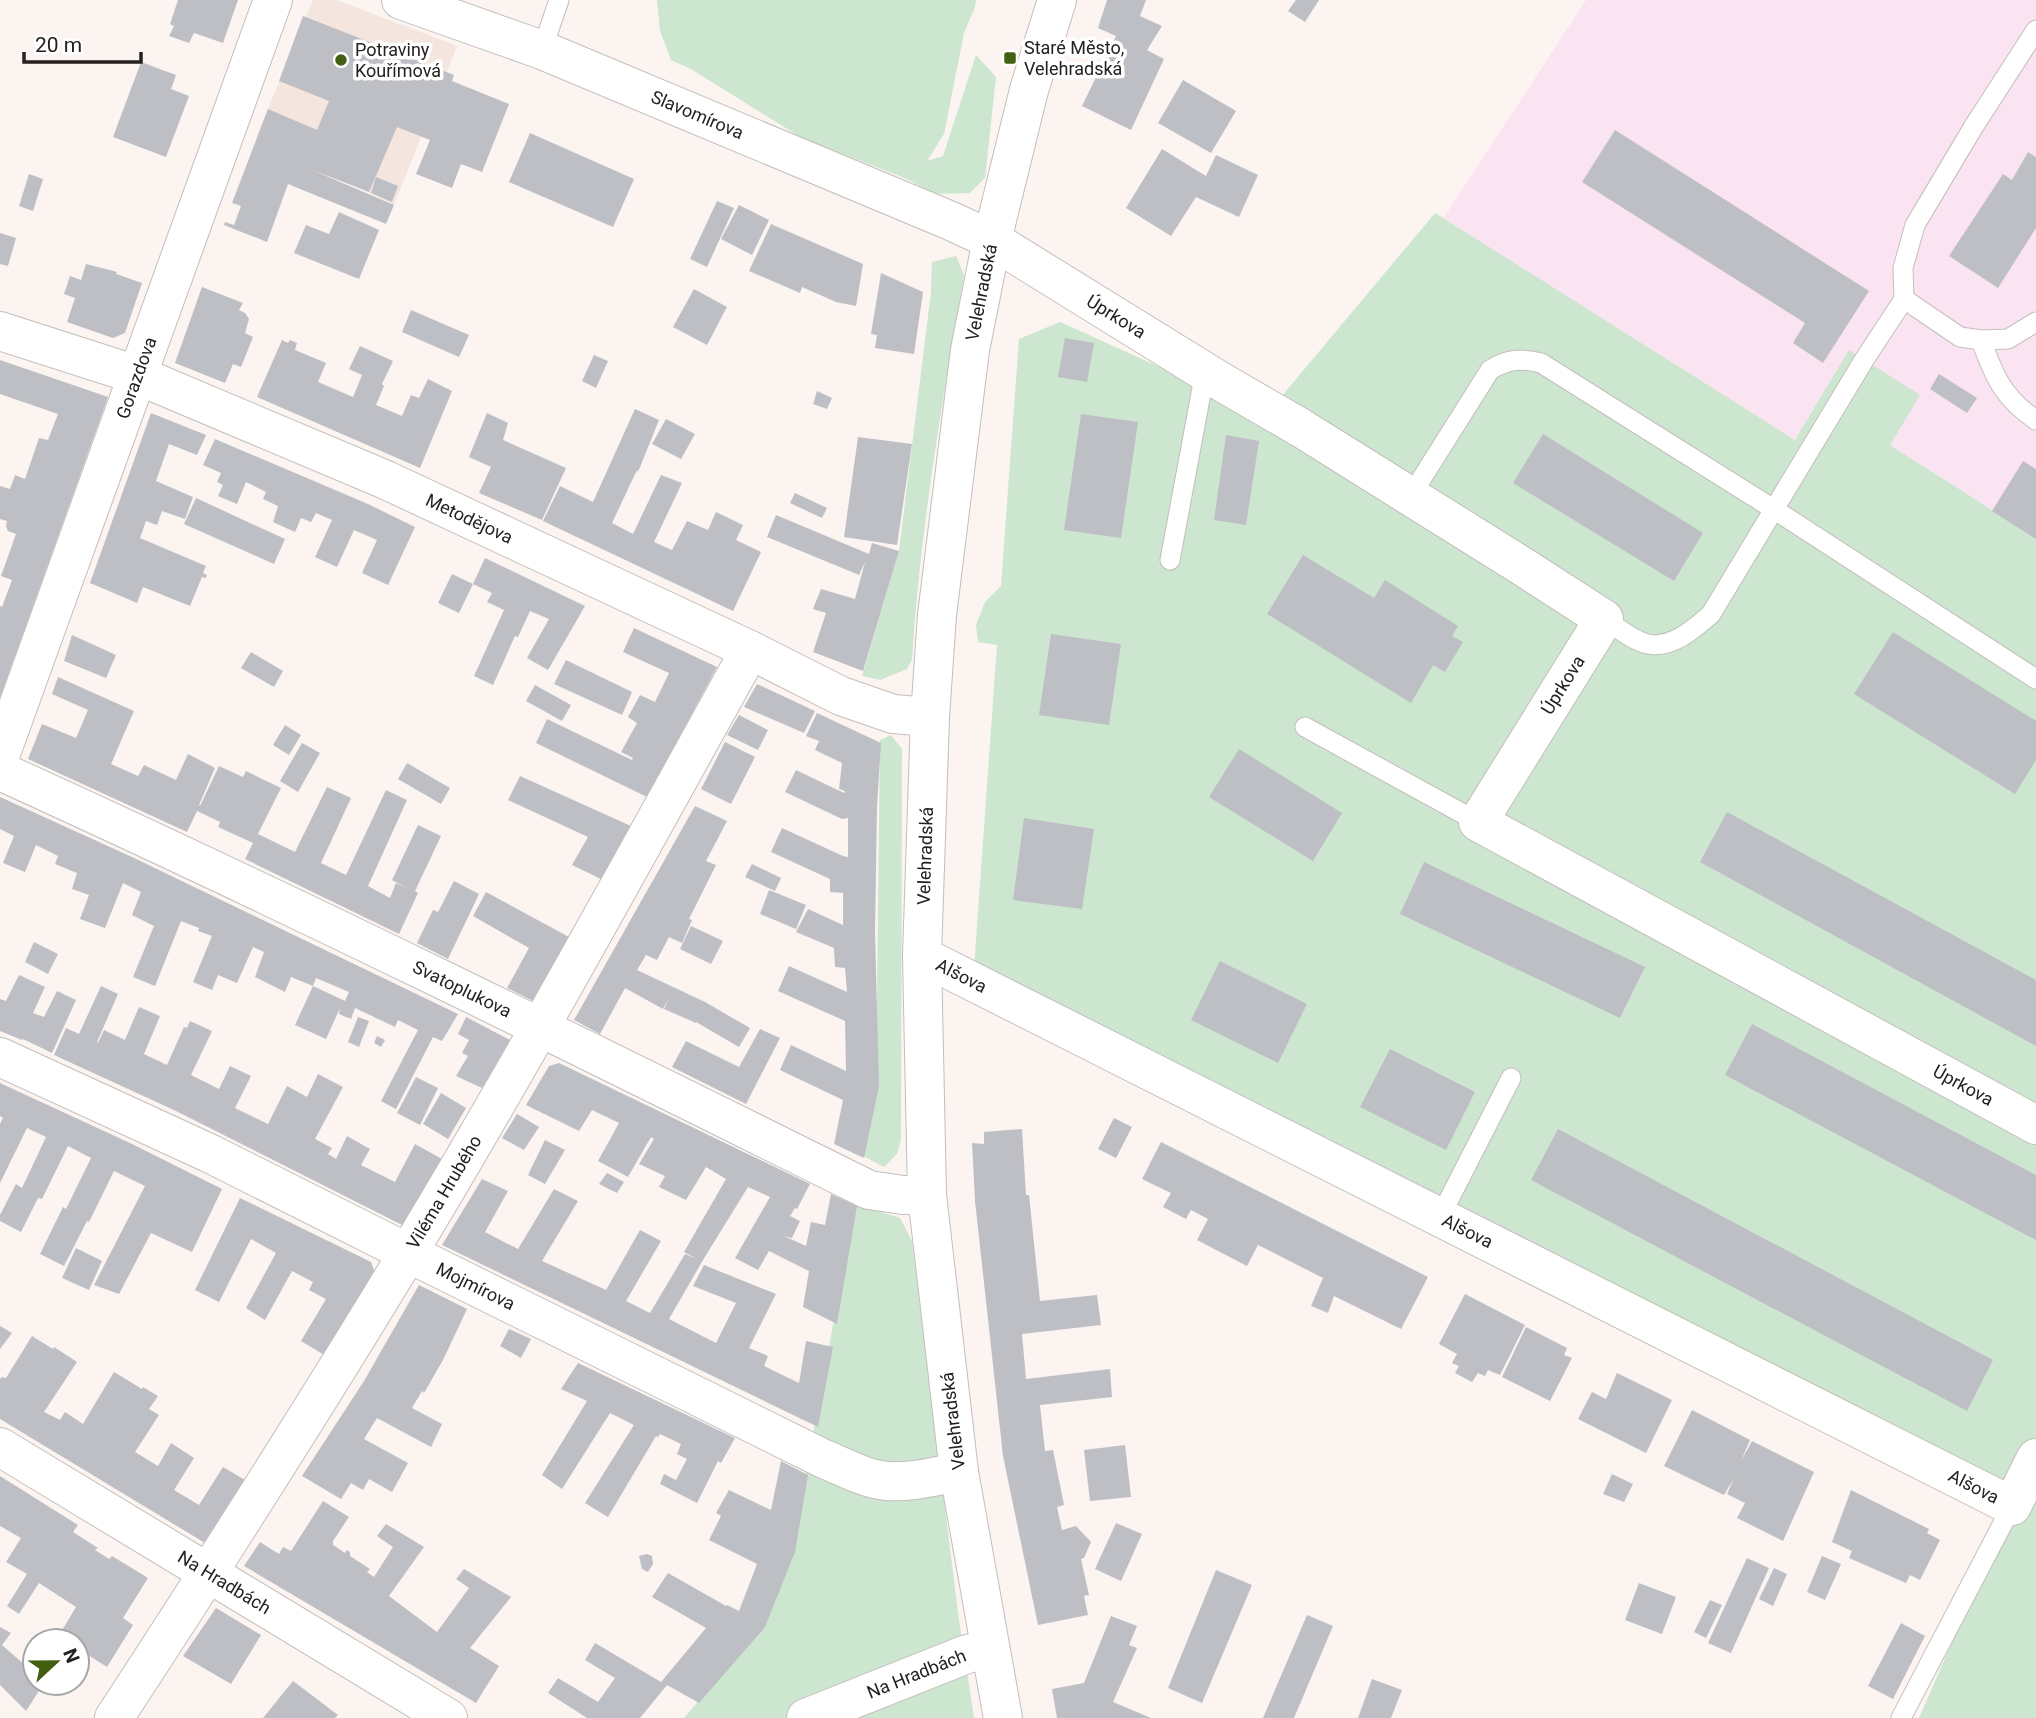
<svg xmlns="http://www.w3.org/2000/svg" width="2036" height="1718" font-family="Roboto,sans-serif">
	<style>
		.built { fill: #f4e5df }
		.industrial { fill: #fbe4f1 }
		.green { fill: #cce6cf }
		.building { fill: #bebfc5 }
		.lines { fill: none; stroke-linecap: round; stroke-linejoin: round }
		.service-casing { stroke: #c4bebb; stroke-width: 21 }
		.minor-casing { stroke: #c4bebb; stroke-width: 40 }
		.tertiary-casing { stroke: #c4bebb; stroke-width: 40 }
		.service { stroke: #fff; stroke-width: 19 }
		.minor { stroke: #fff; stroke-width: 38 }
		.tertiary { stroke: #fff; stroke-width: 38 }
		.poi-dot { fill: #436012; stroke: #fff; stroke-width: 2.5 }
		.labels { text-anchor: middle; stroke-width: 7; stroke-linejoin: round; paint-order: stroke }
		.poi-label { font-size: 18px; fill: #242120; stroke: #fff; text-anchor: start }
		.street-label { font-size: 18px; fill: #242120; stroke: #fff }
	</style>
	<rect width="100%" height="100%" fill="#fbf4f1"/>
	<polygon class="built" points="313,0 337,0 457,46 394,205 256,138"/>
	<polygon class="industrial" points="1586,0 2036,0 2036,538 1890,445 1850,351 1795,440 1443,219"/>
	<g class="green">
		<polygon points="657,0 976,0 975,7 964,33 944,134 927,161 943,156 976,55 996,77 985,178 970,193 935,194 907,179 802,138 691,69 671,60 660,31"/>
		<polygon points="1435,213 1795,440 1849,350 1920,395 1890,445 2036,538 2036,1718 1919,1718 2011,1507 973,982 997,645 978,642 976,625 985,602 1001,586 1019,339 1060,322 1266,415"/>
		<path d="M956 256 964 275C942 404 920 529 912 660L907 669 880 680 862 676 899 551 931 292 932 262Z"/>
		<polygon points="891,735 902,749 901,1140 897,1154 884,1167 861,1155 876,1083 880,740"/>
		<polygon points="855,1204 900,1218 912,1241 958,1613 974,1718 684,1718 763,1624 792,1550"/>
	</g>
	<g class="building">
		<polygon points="178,0 238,0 223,43 194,33 189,43 169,36 174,26 170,24"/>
		<polygon points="1107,0 1146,0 1140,16 1162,26 1147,50 1164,59 1131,130 1082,106 1116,36 1098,28"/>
		<polygon points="1296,0 1319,0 1305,22 1288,11"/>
		<polygon points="303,16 454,75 452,81 509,104 482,172 461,164 452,188 416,174 430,140 397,127 369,192 310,169 394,205 386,224 288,184 267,242 224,225 225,222 234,225 241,206 232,203 268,109 317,130 329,101 279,81"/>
		<polygon points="141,62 176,75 171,89 189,96 166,157 113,137"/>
		<polygon points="1183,80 1236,111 1211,153 1158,123"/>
		<polygon points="1615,130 1869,291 1823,363 1793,343 1805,323 1582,182"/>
		<polygon points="530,133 634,179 613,227 509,182"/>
		<polygon points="1162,149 1206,176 1216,155 1258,175 1239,217 1196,197 1171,236 1126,208"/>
		<polygon points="2028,152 2036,157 2036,228 1998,288 1949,256 2003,174 2012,180"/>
		<polygon points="29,174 43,179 33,211 19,206"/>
		<polygon points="376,177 398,186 392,202 371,193"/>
		<polygon points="717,201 734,208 707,267 690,259"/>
		<polygon points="739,205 769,220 752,255 721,239"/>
		<polygon points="339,212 379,230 359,279 294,253 306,225 329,234"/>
		<polygon points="771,224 863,264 856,306 836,302 802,287 800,293 749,271"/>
		<polygon points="0,233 16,238 8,266 0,264"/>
		<polygon points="86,264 117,272 116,274 142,283 125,333 113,338 67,322 75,298 64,294 70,276 81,280"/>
		<polygon points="881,273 923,292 914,354 875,348 877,335 871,334"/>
		<polygon points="202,287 243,303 239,310 245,313 249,319 245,333 253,337 241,367 233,364 225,383 175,363"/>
		<polygon points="694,289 727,307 707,345 673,327"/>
		<polygon points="411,310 469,335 459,357 402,332"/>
		<polygon points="1065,338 1094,343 1087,382 1058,377"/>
		<polygon points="282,340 288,343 290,340 297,343 295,350 326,363 318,382 353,397 362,375 349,369 360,346 393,361 382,384 384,386 376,405 402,416 411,395 419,398 428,379 452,391 420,468 257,397"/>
		<polygon points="594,355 608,361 596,388 582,381"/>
		<polygon points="0,360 108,397 0,698 0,606 2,607 12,580 1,576 16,534 8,531 6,526 7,521 0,519 0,486 10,489 15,475 25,479 39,438 48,440 58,414 0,394"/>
		<polygon points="1939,374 1977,398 1967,413 1930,389"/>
		<polygon points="817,391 832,398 827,409 813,404"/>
		<polygon points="635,409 659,420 638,472 637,470 612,523 633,534 661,475 682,483 654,542 672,550 687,521 708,530 716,512 743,525 736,540 761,552 733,611 543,521 560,486 593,502"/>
		<polygon points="151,413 206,435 197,455 169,444 156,481 193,497 185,519 162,511 157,525 146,521 140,538 206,566 203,573 207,575 206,578 202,577 190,606 143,587 137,603 90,583"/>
		<polygon points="487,413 508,423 503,440 566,468 542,520 479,493 491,467 469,457"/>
		<polygon points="1081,414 1138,422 1121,538 1064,530"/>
		<polygon points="666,419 695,434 681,459 652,444"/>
		<polygon points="1543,434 1703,533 1674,581 1513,483"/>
		<polygon points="1226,435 1259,441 1246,525 1214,520"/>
		<polygon points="858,437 912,444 897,545 844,537"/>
		<polygon points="215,439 368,504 415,527 388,585 362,573 377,540 354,530 337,567 315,557 332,520 316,513 311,522 301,518 295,532 273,522 278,506 263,499 266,492 246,482 237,504 218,496 223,485 217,482 221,473 203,465"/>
		<polygon points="2023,461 2036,469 2036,539 1992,511"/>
		<polygon points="795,493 827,508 822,518 790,503"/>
		<polygon points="196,498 285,539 274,564 184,524"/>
		<polygon points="776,515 869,554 872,543 899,551 863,671 813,652 826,613 813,609 821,589 855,599 865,562 859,575 767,537"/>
		<polygon points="1303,555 1374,598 1385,580 1458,626 1452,636 1463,642 1445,672 1433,665 1411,703 1267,614"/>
		<polygon points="485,558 585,606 548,670 527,658 549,619 530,611 518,637 515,636 493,685 474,676 504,610 487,602 492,593 473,584"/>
		<polygon points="452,574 473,584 459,613 438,603"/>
		<polygon points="634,628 717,667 647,797 536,743 547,719 632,760 633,758 621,752 637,723 628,717 640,695 655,702 669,673 623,652"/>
		<polygon points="1893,632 2036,721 2036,760 2015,794 1854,694"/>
		<polygon points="1051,634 1121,644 1109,725 1039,715"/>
		<polygon points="72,635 116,655 106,678 64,661"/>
		<polygon points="251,652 283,671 274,687 241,668"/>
		<polygon points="566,660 632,692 622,715 554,684"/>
		<polygon points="58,677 134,711 111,764 138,776 144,765 176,780 188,754 215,768 199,805 200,806 219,766 243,777 246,771 281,788 258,834 295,852 327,787 351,798 321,863 346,875 386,790 407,800 368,886 390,898 396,883 409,889 392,880 418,825 441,836 415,891 418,893 399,934 245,859 253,843 218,827 220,822 197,811 187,832 28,759 42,724 76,738 88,710 52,694"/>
		<polygon points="757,684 815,711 804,733 744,707"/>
		<polygon points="535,685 571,705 562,721 526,701"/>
		<polygon points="817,713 881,743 877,807 875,932 879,1086 864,1158 834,1144 843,1100 780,1070 791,1045 846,1071 845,1021 778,991 789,966 847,992 845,968 835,967 834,948 796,932 808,909 843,925 843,893 830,892 830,879 771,852 782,828 843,856 848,857 848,818 842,819 785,792 796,770 844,793 845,791 839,789 842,763 815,750 819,741 806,736"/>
		<polygon points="739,715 768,730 758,750 727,735"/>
		<polygon points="285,725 301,735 289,755 273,745"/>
		<polygon points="725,742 755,757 731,804 701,789"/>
		<polygon points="302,743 320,753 298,792 280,781"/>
		<polygon points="1239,749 1342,813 1313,861 1209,797"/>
		<polygon points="407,763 450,788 441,804 398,779"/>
		<polygon points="520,776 631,826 601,879 572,865 588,837 508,800"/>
		<polygon points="0,797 132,857 458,1014 442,1041 433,1037 396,1109 381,1101 418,1030 398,1020 395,1027 355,1008 351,1019 339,1014 340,1008 326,1039 295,1025 313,986 345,1001 349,992 316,978 313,986 291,977 285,992 255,977 264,952 253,947 237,983 218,975 212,990 193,982 212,936 198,931 199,928 181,921 155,986 133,977 154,926 132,915 141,892 123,883 105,928 80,919 89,895 72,889 77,873 55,864 58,856 36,845 25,872 3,863 14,836 0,829"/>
		<polygon points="695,806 727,821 706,861 716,865 689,919 692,920 682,943 669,937 657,960 646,955 637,970 705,1002 750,1028 739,1047 696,1022 696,1023 664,1009 670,996 663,1009 625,988 600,1034 574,1020"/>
		<polygon points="1727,812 2036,980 2036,1046 1700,862"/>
		<polygon points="1024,818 1094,829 1082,909 1013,900"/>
		<polygon points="1424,862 1645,967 1620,1018 1400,914"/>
		<polygon points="752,864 781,878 775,891 745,877"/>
		<polygon points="454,881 479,894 448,959 417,943 433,910 438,912"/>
		<polygon points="769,890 806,905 796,929 760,914"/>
		<polygon points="486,892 569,937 533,1001 507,988 529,948 473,916"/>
		<polygon points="691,926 723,941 711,964 680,949"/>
		<polygon points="34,942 58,954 48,974 25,962"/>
		<polygon points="1220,961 1307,1004 1278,1063 1191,1020"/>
		<polygon points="19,975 45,987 33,1013 44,1017 57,991 76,1000 52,1053 23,1039 22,1040 0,1031 0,999 6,1001"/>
		<polygon points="101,986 118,994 97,1042 98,1043 104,1030 125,1040 139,1007 160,1016 144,1054 167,1065 184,1027 187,1028 190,1021 212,1031 191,1075 219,1089 230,1066 251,1076 235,1108 268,1124 287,1086 307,1097 318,1074 343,1087 315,1139 332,1148 328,1154 336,1159 347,1136 370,1149 361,1165 395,1182 415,1144 442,1159 404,1226 176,1111 54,1055 66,1028 79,1034"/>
		<polygon points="358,1017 369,1021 359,1047 348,1042"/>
		<polygon points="466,1017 510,1040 482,1088 456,1076 468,1056 462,1053 469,1040 458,1034"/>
		<polygon points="1752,1024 2036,1175 2036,1240 1725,1075"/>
		<polygon points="760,1029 780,1038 746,1104 672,1067 686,1041 739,1067"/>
		<polygon points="377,1036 385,1040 381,1047 374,1043"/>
		<polygon points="1390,1049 1475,1092 1446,1150 1360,1107"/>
		<polygon points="559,1063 810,1184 797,1209 795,1208 790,1216 800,1221 792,1238 784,1236 806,1246 811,1222 825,1225 831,1194 857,1206 837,1324 803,1307 809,1271 769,1251 758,1270 735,1258 770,1197 748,1187 703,1260 669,1319 716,1343 736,1303 693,1286 704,1265 776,1294 749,1348 768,1356 764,1366 799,1383 806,1341 833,1347 818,1427 442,1245 482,1179 508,1191 485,1232 518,1249 554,1189 578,1201 542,1261 606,1290 640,1230 661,1241 626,1301 650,1313 685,1254 697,1259 684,1252 726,1179 706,1167 686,1200 659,1187 665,1176 639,1164 654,1139 651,1137 628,1177 598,1161 619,1123 592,1110 579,1131 526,1105 549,1066"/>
		<polygon points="416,1077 438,1088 420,1125 397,1113"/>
		<polygon points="0,1083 130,1143 222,1189 192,1252 151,1233 119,1294 94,1285 145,1186 114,1171 89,1222 87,1221 64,1266 40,1254 63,1207 66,1209 91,1158 68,1146 42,1199 38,1198 21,1232 0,1221 0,1215 16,1184 22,1188 46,1137 27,1128 0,1183 0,1124 3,1118 0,1116"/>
		<polygon points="441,1093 466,1108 448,1139 423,1124"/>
		<polygon points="517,1114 539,1127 524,1150 502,1138"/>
		<polygon points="1114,1118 1132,1127 1116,1158 1098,1149"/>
		<polygon points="1022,1129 1026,1195 1029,1195 1040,1301 1097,1295 1101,1325 1022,1334 1026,1379 1110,1369 1112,1397 1040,1405 1045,1451 1053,1450 1064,1505 1057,1507 1062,1530 1076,1526 1091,1542 1084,1558 1081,1559 1089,1595 1084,1596 1088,1615 1038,1625 1003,1456 975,1201 972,1143 984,1144 984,1132"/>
		<polygon points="1558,1129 1993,1360 1967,1411 1531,1180"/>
		<polygon points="545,1140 565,1150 545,1184 528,1175"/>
		<polygon points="1161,1142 1428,1277 1401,1329 1334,1296 1328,1313 1311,1306 1323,1278 1258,1245 1247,1266 1197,1240 1208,1219 1191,1210 1186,1219 1163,1207 1171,1193 1142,1179"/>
		<polygon points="607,1173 624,1182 617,1193 599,1184"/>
		<polygon points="240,1198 371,1262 375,1273 326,1356 301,1341 326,1299 309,1290 313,1282 292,1271 265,1320 246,1308 276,1253 251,1239 219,1302 195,1290"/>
		<polygon points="76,1248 102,1261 89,1290 62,1278"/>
		<polygon points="419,1285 467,1309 443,1360 424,1393 422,1391 412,1408 442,1424 431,1447 377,1418 364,1439 408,1463 392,1492 369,1479 363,1490 351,1483 341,1499 302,1476 364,1381"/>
		<polygon points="1465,1294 1525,1325 1500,1375 1488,1370 1485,1376 1478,1373 1472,1382 1455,1373 1459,1366 1452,1363 1457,1354 1439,1344"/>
		<polygon points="0,1326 12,1333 0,1349"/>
		<polygon points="1526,1327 1567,1348 1564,1355 1572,1358 1550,1401 1502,1377"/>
		<polygon points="509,1329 531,1339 521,1358 500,1346"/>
		<polygon points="32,1336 53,1349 54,1347 77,1362 44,1412 60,1420 65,1412 83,1424 114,1372 142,1389 143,1387 158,1396 149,1409 159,1415 135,1452 158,1466 171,1443 194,1458 174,1490 199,1505 223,1467 245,1480 205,1543 0,1419 0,1379 2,1377 6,1378"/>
		<polygon points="578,1363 735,1438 721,1463 718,1461 697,1503 660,1484 664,1474 676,1480 687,1459 677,1454 681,1444 660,1434 658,1437 656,1436 608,1517 585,1503 634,1425 610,1413 562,1489 542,1475 587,1401 561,1389"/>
		<polygon points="1617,1373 1672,1400 1646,1453 1578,1419 1592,1392 1606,1399"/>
		<polygon points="1692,1410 1750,1440 1741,1461 1752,1441 1814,1472 1783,1541 1737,1518 1745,1503 1727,1494 1734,1478 1724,1495 1664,1466"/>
		<polygon points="1125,1445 1131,1497 1090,1501 1084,1450"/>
		<polygon points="781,1461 808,1475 795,1552 765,1627 699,1703 667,1685 640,1718 587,1718 548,1693 558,1678 598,1702 615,1678 585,1660 595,1643 661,1682 706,1628 652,1597 668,1573 726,1606 727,1605 739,1611 757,1564 709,1540 721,1516 716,1513 729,1490 771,1510"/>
		<polygon points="1612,1474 1633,1484 1624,1502 1603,1494"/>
		<polygon points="0,1476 78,1525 73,1532 98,1548 95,1550 109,1559 112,1556 148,1578 123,1618 133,1625 107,1667 77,1648 77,1641 65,1641 58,1637 76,1607 39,1583 19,1614 7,1606 27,1574 6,1562 21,1538 0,1526"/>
		<polygon points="1851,1490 1929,1529 1927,1533 1940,1540 1920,1580 1910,1575 1906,1583 1849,1558 1852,1551 1832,1542"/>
		<polygon points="323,1501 349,1517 333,1541 333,1545 345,1553 347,1550 350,1552 350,1556 370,1569 367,1572 374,1577 393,1547 377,1536 386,1524 424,1547 389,1596 437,1632 469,1588 456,1579 464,1569 511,1597 470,1648 499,1666 476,1703 244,1566 260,1542 279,1554 283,1547 291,1551"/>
		<polygon points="1116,1523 1142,1534 1121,1581 1095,1569"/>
		<polygon points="647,1554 652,1556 653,1564 648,1572 642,1569 639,1556"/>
		<polygon points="1822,1556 1841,1564 1825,1600 1807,1592"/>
		<polygon points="1747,1558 1769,1568 1731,1653 1708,1643"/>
		<polygon points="1774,1568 1787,1574 1773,1606 1759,1599"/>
		<polygon points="1216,1570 1252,1585 1202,1703 1168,1688"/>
		<polygon points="1639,1583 1676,1597 1662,1634 1625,1620"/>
		<polygon points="1710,1600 1722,1605 1706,1638 1694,1632"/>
		<polygon points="216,1608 261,1635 231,1684 183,1656"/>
		<polygon points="1307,1615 1333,1626 1294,1718 1263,1718"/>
		<polygon points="1111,1616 1137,1626 1129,1645 1137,1648 1113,1702 1151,1718 1057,1718 1052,1689 1084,1683"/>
		<polygon points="1901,1623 1925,1636 1893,1699 1868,1686"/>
		<polygon points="0,1627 11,1633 2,1645 35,1674 35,1683 44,1683 26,1711 0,1685"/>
		<polygon points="1372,1679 1402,1690 1391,1718 1358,1718"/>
		<polygon points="293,1681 338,1715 335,1718 263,1718"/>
	</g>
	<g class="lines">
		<defs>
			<g id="service">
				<polyline points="542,50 559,0"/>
				<polyline points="1904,299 1903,268 1915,225 1974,126 2036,30"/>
				<path d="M1981 340C1994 376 2003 398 2036 420"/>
				<path d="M1410 497 1490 370C1507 359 1522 358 1541 363L1775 510 2036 679"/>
				<polyline points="1170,560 1205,372"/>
				<path d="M1604 619C1617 627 1633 641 1648 644 1672 649 1695 628 1711 614L1864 360 1904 299 1960 337 1981 340 2008 339 2036 322"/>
				<polyline points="1305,727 1478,822"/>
				<polyline points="1440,1217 1511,1078"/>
				<polyline points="1901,1718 2012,1506"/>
			</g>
			<g id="minor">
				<path id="s1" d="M401 0 542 50 951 221 992 240 1220 381 1301 428 1525 568 1604 619 1478 822 2036 1125"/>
				<path id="s2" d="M0 331 137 375 386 480 750 650 841 696 893 714 930 717"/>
				<path id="s3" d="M0 756 273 0"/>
				<path id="s4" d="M0 771C293 904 581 1047 869 1190L903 1195H927"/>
				<path id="s5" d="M922 956 2012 1506 2036 1458"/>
				<path id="s6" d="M0 1057 211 1154 408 1253 824 1459C844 1467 865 1479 887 1481 910 1483 935 1476 959 1472"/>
				<path id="s7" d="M0 1447 448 1718"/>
				<path id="s8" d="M114 1718C214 1565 313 1410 408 1253 527 1056 638 852 750 650"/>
				<path id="s9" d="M806 1718 967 1654 990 1649"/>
			</g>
			<g id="tertiary">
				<path id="s10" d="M1003 1718 959 1472 927 1195 922 956 930 717 937 615 970 350 992 240 1029 90 1057 0"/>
			</g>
		</defs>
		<use href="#service" class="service-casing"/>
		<use href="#minor" class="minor-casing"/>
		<use href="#tertiary" class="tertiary-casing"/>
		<use href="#service" class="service"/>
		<use href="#minor" class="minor"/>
		<use href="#tertiary" class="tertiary"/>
	</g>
	<g class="poi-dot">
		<rect x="1003" y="51" width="14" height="14" rx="3.5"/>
		<circle cx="341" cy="60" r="7"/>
	</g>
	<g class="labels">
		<g class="poi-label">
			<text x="1024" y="54">Staré Město,<tspan x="1024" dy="21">Velehradská</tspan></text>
			<text x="355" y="56">Potraviny<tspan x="355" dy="21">Kouřímová</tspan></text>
		</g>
		<g class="street-label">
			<text dy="6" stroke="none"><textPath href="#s1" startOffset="318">Slavomírova</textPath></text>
			<text dy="6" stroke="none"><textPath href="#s10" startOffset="1435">Velehradská</textPath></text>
			<text dy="6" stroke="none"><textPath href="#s1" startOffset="784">Úprkova</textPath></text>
			<text dy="6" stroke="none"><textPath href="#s3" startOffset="402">Gorazdova</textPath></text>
			<text dy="6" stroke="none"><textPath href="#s2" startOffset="506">Metodějova</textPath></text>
			<text transform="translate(1563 685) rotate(-58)" y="6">Úprkova</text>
			<text dy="6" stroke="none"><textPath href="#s10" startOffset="868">Velehradská</textPath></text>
			<text dy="6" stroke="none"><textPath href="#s5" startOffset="44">Alšova</textPath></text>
			<text dy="6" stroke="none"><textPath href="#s4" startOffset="511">Svatoplukova</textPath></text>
			<text dy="6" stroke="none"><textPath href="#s1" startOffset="2149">Úprkova</textPath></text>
			<text dy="6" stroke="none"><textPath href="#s8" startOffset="621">Viléma Hrubého</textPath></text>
			<text dy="6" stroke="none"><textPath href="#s5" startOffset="611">Alšova</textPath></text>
			<text dy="6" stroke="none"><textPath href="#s6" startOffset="528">Mojmírova</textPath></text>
			<text transform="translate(953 1421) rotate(-97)" y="6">Velehradská</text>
			<text dy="6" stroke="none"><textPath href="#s5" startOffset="1178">Alšova</textPath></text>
			<text dy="6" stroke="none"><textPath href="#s7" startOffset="262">Na Hradbách</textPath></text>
			<text dy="6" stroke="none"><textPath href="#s9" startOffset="119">Na Hradbách</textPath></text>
		</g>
	</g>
	<g transform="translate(56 1662) rotate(68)"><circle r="33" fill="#ffffff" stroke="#a7a6a6" stroke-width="2"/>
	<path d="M0-5L12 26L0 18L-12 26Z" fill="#436012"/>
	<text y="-10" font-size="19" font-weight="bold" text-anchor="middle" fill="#242120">N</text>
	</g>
	<path d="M24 52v10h117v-10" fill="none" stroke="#242120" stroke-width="3.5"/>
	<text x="35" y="52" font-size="21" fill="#242120" stroke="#ffffff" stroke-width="5" paint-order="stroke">20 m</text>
</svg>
